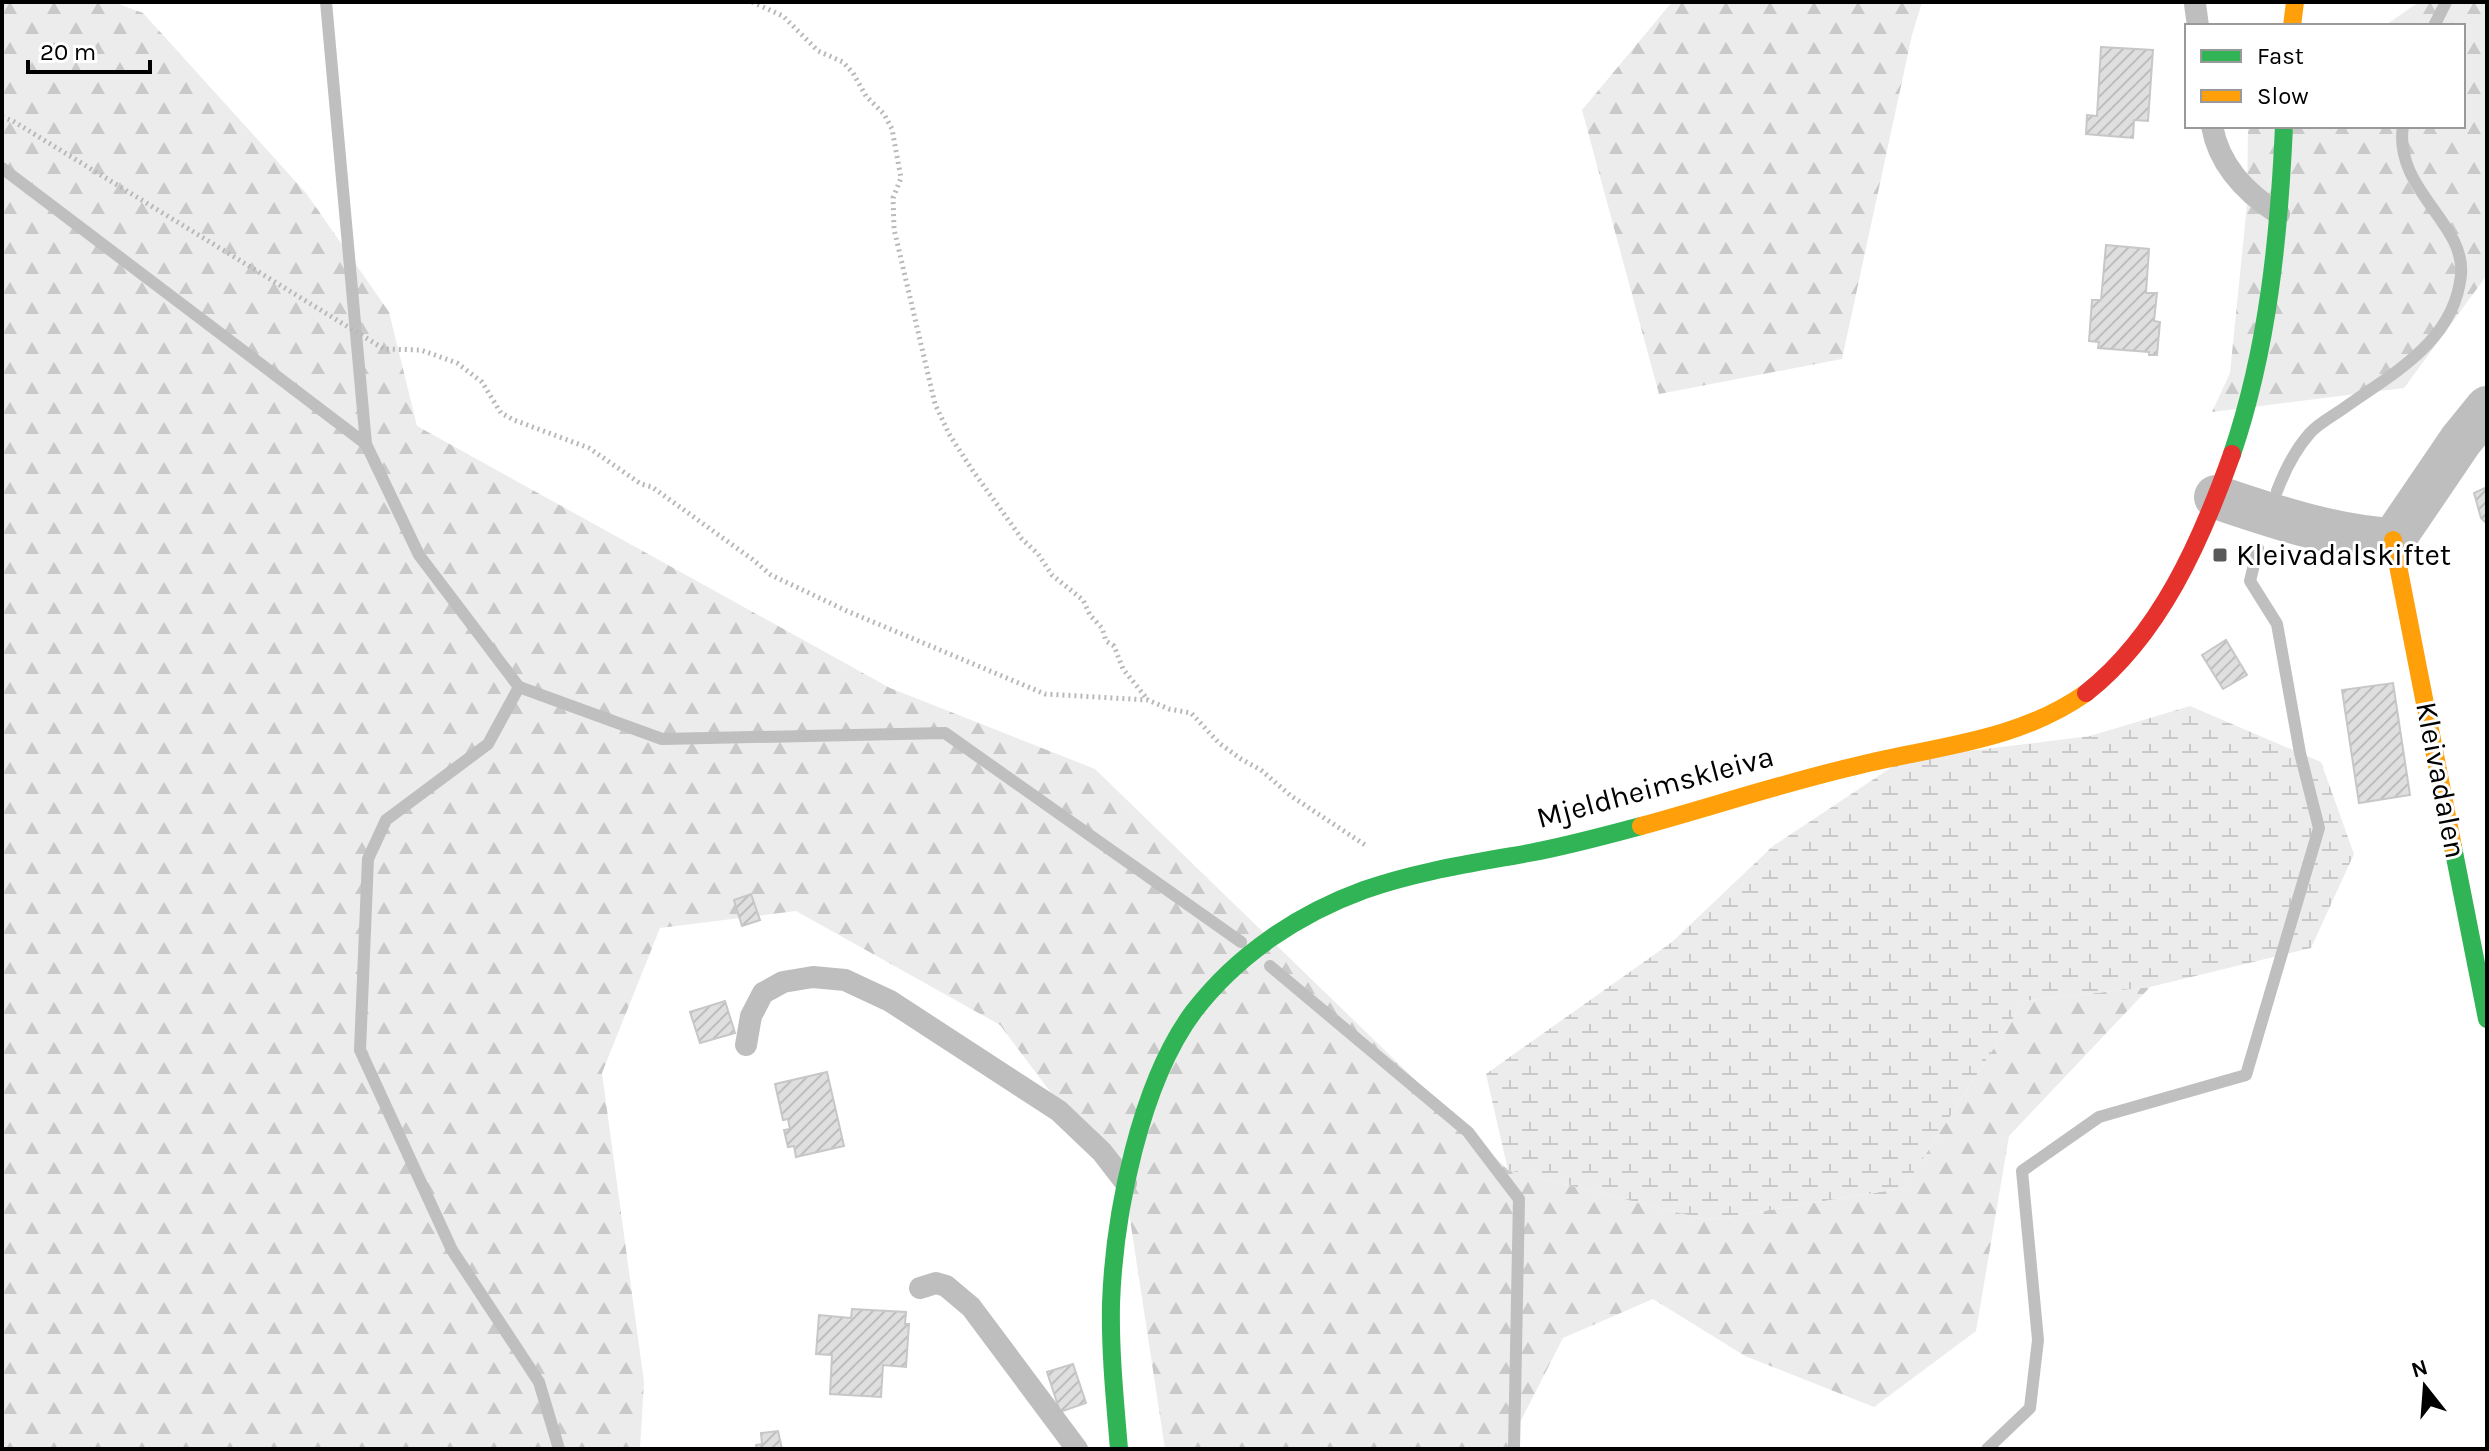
<svg xmlns="http://www.w3.org/2000/svg" width="2489" height="1451" font-family="Karla,sans-serif">
	<style>
		.forest { fill: url(#forest-firs) }
		.wetland { fill: url(#wetland-marsh) }
		.lines { fill: none; stroke-linecap: round; stroke-linejoin: round }
		.stream { stroke: #bfbfbf; stroke-width: 12 }
		.building { fill: url(#building-hatch); stroke: #c7c7c7; stroke-width: 2 }
		.path { stroke: #b9b9b9; stroke-width: 5; stroke-dasharray: 2 4; stroke-linecap: butt }
		.lane { stroke: #bebebe; stroke-width: 22 }
		.street { stroke: #bebebe; stroke-width: 44 }
		.fast { stroke: #30b455; stroke-width: 18 }
		.slow { stroke: #ff9f0a; stroke-width: 18 }
		.jam { stroke: #e5322d; stroke-width: 18 }
		.poi-dot { fill: #595959; stroke: #fff; stroke-width: 3 }
		.labels { text-anchor: middle; stroke-width: 6; stroke-linejoin: round; paint-order: stroke }
		.poi-label { font-size: 30px; fill: #000; stroke: #fff; text-anchor: start }
		.street-label { font-size: 30px; fill: #000; stroke: #fff }
	</style>
	<defs>
		<pattern id="forest-firs" width="22" height="20" patternUnits="userSpaceOnUse" patternTransform="scale(2)"><rect width="22" height="20" fill="#ececec"/><path d="M5 1l3.5 6h-7zM16 11l3.5 6h-7z" fill="#c9c9c9"/></pattern>
		<pattern id="wetland-marsh" width="20" height="14" patternUnits="userSpaceOnUse" patternTransform="scale(2)"><rect width="20" height="14" fill="#ececec"/><path d="M1 5h8M5 5V1M11 12h8M15 12V8" fill="none" stroke="#c9c9c9"/></pattern>
		<pattern id="building-hatch" width="6" height="6" patternUnits="userSpaceOnUse" patternTransform="scale(2)"><rect width="6" height="6" fill="#dfdfdf"/><path d="M-1 1l2-2M0 6l6-6M5 7l2-2" fill="none" stroke="#bebebe"/></pattern>
	</defs>
	<rect width="100%" height="100%" fill="#fff"/>
	<g class="forest">
		<polygon points="2,2 113,2 143,13 306,193 389,312 417,426 890,688 1095,769 1508,1170 1708,1220 1904,1188 2024,1001 2150,987 2009,1136 1976,1331 1874,1407 1745,1356 1653,1299 1563,1338 1514,1434 1520,1449 1165,1449 1126,1193 1000,1025 796,911 660,928 602,1073 644,1382 640,1449 2,1449"/>
		<polygon points="1672,2 1922,2 1912,35 1842,359 1659,394 1582,110"/>
		<polygon points="2419,2 2487,2 2487,275 2404,388 2212,412 2230,373 2247,205 2248,126 2463,126 2463,26 2384,26"/>
	</g>
	<polygon class="wetland" points="2190,706 2321,762 2354,854 2311,948 2150,987 2024,1001 1904,1188 1708,1220 1508,1170 1486,1074 1672,942 1773,846 1904,759 2090,736"/>
	<g class="lines">
		<g class="stream">
			<polyline points="326,2 366,444"/>
			<polyline points="2434,26 2446,2"/>
			<polyline points="2,168 366,444 419,555 519,687"/>
			<path d="M2277 491C2285 470 2294 451 2310 433 2319 423 2333 416 2344 408 2393 373 2454 342 2461 275 2466 223 2393 189 2403 126"/>
			<polyline points="1270,966 1468,1132 1519,1199 1514,1449"/>
			<polyline points="559,1449 539,1382 452,1250 360,1050 368,859 386,820 488,744 519,687 662,739 945,733 1241,942"/>
			<polyline points="1987,1449 2030,1408 2038,1340 2022,1171 2099,1117 2246,1075 2319,828 2300,753 2277,624 2250,581 2258,548"/>
		</g>
	</g>
	<g class="building">
		<polygon points="2101,47 2153,50 2148,121 2134,120 2133,138 2086,134 2087,115 2097,116"/>
		<polygon points="2106,245 2149,249 2146,293 2157,293 2154,321 2160,322 2157,355 2149,355 2149,352 2098,348 2099,342 2089,341 2092,300 2101,300"/>
		<polygon points="2487,487 2487,524 2481,518 2474,493"/>
		<polygon points="2226,640 2247,675 2223,689 2202,655"/>
		<polygon points="2393,683 2410,795 2359,803 2342,690"/>
		<polygon points="751,894 760,920 742,926 734,900"/>
		<polygon points="725,1001 735,1033 700,1043 690,1012"/>
		<polygon points="827,1072 844,1146 796,1157 794,1146 788,1147 784,1130 790,1129 788,1119 783,1120 775,1084"/>
		<polygon points="852,1309 906,1312 905,1324 909,1324 906,1367 883,1365 881,1397 830,1394 832,1355 816,1354 819,1315 851,1318"/>
		<polygon points="1073,1364 1086,1403 1060,1412 1047,1372"/>
		<polygon points="778,1431 782,1449 757,1449 756,1445 762,1444 761,1433"/>
	</g>
	<g class="lines">
		<g class="path">
			<polyline points="752,2 783,16 818,51 843,62 853,73 866,96 884,114 892,129 901,178 893,198 894,229 935,404 949,434 973,471 1022,539 1038,554 1052,575 1083,600 1090,615 1102,628 1106,641 1114,646 1123,669 1148,700"/>
			<polyline points="2,117 13,121 384,349 421,350 457,363 482,382 501,413 514,420 589,448 641,484 652,487 752,559 771,575 847,611 1045,694 1148,700 1169,709 1191,713 1219,743 1241,759 1261,770 1291,796 1365,845"/>
		</g>
		<g class="lane">
			<polyline points="2195,4 2198,26"/>
			<path d="M2212 126C2219 166 2246 193 2279 214"/>
			<polyline points="746,1045 751,1016 763,993 783,982 813,977 845,980 890,1001 1059,1111 1102,1152 1126,1183"/>
			<polyline points="920,1288 936,1283 946,1286 971,1307 1077,1449"/>
		</g>
		<path class="street" d="M2216 497C2275 517 2331 536 2393 540L2461 440 2487 408"/>
		<g class="fast">
			<path d="M2232 454C2268 348 2279 237 2284 126"/>
			<polyline points="2453,847 2487,1019"/>
			<path d="M1119 1449C1115 1401 1110 1352 1111 1304 1114 1215 1140 1083 1194 1011 1237 955 1298 914 1364 890 1418 871 1474 863 1529 853 1567 846 1604 836 1641 826"/>
		</g>
		<g class="slow">
			<polyline points="2292,26 2295,2"/>
			<polyline points="2393,540 2453,847"/>
			<path d="M1641 826C1714 806 1786 782 1860 765 1938 746 2018 741 2086 693"/>
		</g>
		<path class="jam" d="M2086 693C2160 635 2201 541 2232 454"/>
	</g>
	<rect class="poi-dot" x="2212" y="547" width="16" height="16" rx="4"/>
	<g class="labels">
		<g class="poi-label">
			<text x="2236" y="565">Kleivadalskiftet</text>
		</g>
		<g class="street-label">
			<text transform="translate(2441 780) rotate(79)" y="10">Kleivadalen</text>
			<text transform="translate(1655 787) rotate(-15)" y="10">Mjeldheimskleiva</text>
		</g>
	</g>
	<rect width="2489" height="1451" fill="none" stroke="#000000" stroke-width="8"/>
	<rect x="2185" y="24" width="280" height="104" fill="#ffffff" stroke="#999999" stroke-width="2"/>
	<rect x="2201" y="50" width="40" height="12" fill="#30b455" stroke="#999999" stroke-width="2"/>
	<text x="2257" y="64" font-size="24" fill="#000000">Fast</text>
	<rect x="2201" y="90" width="40" height="12" fill="#ff9f0a" stroke="#999999" stroke-width="2"/>
	<text x="2257" y="104" font-size="24" fill="#000000">Slow</text>
	<g transform="translate(2425 1387) rotate(343)" stroke="#ffffff" stroke-width="6" paint-order="stroke">
	<path d="M0-6L14 30L0 20L-14 30Z" fill="#000000"/>
	<text y="-12" font-size="22" font-weight="bold" text-anchor="middle" fill="#000000">N</text>
	</g>
	<path d="M28 60v12h122v-12" fill="none" stroke="#000000" stroke-width="4"/>
	<text x="40" y="60" font-size="24" fill="#000000" stroke="#ffffff" stroke-width="6" paint-order="stroke">20 m</text>
</svg>
